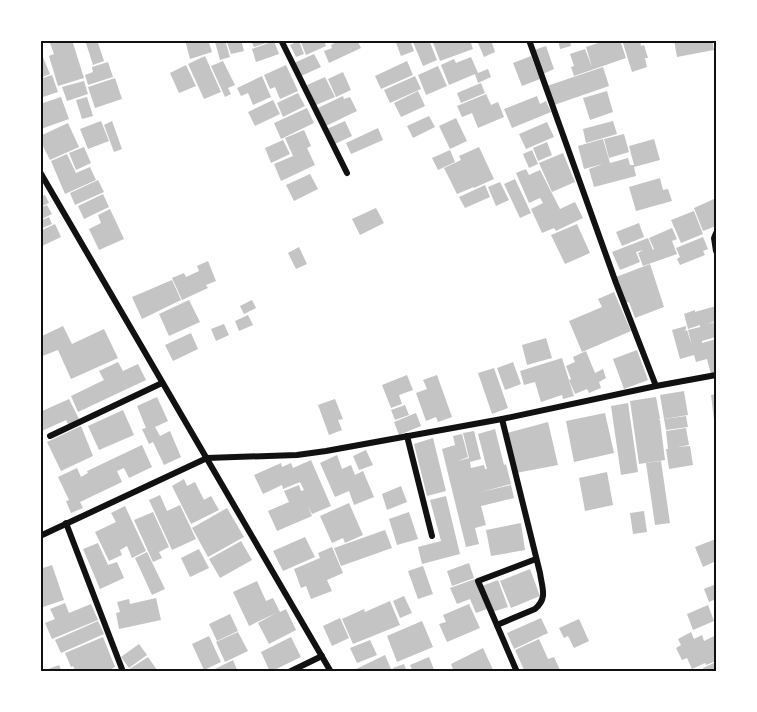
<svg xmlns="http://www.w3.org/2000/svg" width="757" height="712" font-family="Montserrat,sans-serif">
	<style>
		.building { fill: #c4c4c4 }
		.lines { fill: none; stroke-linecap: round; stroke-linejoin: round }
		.minor { stroke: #111; stroke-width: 6 }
		.neatline { fill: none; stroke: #111; stroke-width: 2 }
	</style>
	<rect width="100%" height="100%" fill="#fff"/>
	<g class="building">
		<polygon points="56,40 72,40 84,78 58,86 49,56 54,54 50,43"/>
		<polygon points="85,40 97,40 104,61 93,65"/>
		<polygon points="185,40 208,40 212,52 190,59"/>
		<polygon points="219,40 225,40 230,57 220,60 215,42"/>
		<polygon points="226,40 241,40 244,51 231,54"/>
		<polygon points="251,40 272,40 272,41 254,47"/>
		<polygon points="300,40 324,40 326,46 306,55"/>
		<polygon points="340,40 357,40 361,48 329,63 324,51 332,48 331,45"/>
		<polygon points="395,40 410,40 414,51 401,56"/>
		<polygon points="412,40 429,40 437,60 423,66"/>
		<polygon points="432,40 470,40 473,49 440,61"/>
		<polygon points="483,40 491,40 495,52 484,57 478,43"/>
		<polygon points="558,40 570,40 571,46 560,49"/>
		<polygon points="607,40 620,40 626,58 574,76 571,67 574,66 570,54 585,49 592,67 586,47"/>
		<polygon points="622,40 640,40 641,46 644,45 648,58 645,58 647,67 632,72"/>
		<polygon points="674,40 712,40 714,50 677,57"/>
		<polygon points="274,41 279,54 256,62 252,49"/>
		<polygon points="299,41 304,54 296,57 290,45"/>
		<polygon points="546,46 554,69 543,74 534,50"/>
		<polygon points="40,50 50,74 40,78"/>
		<polygon points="314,54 321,67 301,76 294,63"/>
		<polygon points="205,56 221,92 204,99 188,64"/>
		<polygon points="531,56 540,79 522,86 513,63"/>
		<polygon points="471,57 478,73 488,69 491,77 478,83 475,74 449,85 441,65 454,59 456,63"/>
		<polygon points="223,61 235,85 228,88 231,94 225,97 211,66"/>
		<polygon points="407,61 413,75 381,89 375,76"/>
		<polygon points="108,62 113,77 88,85 85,75 93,72 92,67"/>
		<polygon points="186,65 196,86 179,93 170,73"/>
		<polygon points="286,65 298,91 280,99 275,87 270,89 264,75"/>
		<polygon points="438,66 447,86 426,95 418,75"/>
		<polygon points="603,67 609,86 554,105 547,86"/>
		<polygon points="343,72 351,90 336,97 328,79"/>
		<polygon points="52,75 58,92 40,98 40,79"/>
		<polygon points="262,76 271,97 253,105 248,93 241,96 237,88"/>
		<polygon points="415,76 421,89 390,103 384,90"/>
		<polygon points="325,77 335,97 316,105 307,85"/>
		<polygon points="115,78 122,99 95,108 88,87"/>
		<polygon points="84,81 88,94 67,101 62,87"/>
		<polygon points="481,83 485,93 461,103 457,93"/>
		<polygon points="418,91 425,106 401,117 394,103"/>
		<polygon points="607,91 613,112 590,120 583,98"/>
		<polygon points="298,93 305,106 283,117 277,103"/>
		<polygon points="486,94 491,105 498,102 504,117 478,128 472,113 462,117 457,106"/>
		<polygon points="343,96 344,99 350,97 357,111 326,126 318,108"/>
		<polygon points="537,96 540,104 546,101 551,112 512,128 504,109"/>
		<polygon points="61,97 69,119 41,129 40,104"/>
		<polygon points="87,97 93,116 82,119 76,100"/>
		<polygon points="273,100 280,114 255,126 248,112"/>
		<polygon points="307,108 314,123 281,139 274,123"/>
		<polygon points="429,116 435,127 413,138 407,126"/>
		<polygon points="456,118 467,141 450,149 439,126"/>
		<polygon points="101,121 109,141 88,149 80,129"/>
		<polygon points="112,121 122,149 114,152 104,125"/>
		<polygon points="345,121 352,136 335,144 327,129"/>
		<polygon points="613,121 617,134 586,143 583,129"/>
		<polygon points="547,122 554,137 526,149 519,134"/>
		<polygon points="68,123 79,147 50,160 40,140 40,136"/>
		<polygon points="378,128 383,140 351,154 346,143"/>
		<polygon points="304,130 311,146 307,148 315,165 281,181 274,164 293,156 285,138"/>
		<polygon points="624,134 629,152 609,158 604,139"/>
		<polygon points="603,139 610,163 628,158 630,165 634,165 629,146 654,139 660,160 634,167 636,176 594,187 589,169 603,164 584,169 578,146"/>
		<polygon points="283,140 290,154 271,163 265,148"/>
		<polygon points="547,142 552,155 538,161 533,148"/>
		<polygon points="84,147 91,163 76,170 69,153"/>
		<polygon points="479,147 494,179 474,188 474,187 457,194 444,168 461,160 459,156"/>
		<polygon points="450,150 455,162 438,170 432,158"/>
		<polygon points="532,150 538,164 529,168 523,154"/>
		<polygon points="563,153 575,182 552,192 539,163"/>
		<polygon points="67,154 76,173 90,167 96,180 65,194 51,161"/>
		<polygon points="526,169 529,175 540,170 560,209 575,202 583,218 556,231 554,228 542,233 531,209 543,203 540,198 529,203 516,173"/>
		<polygon points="310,174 318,189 294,201 286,185"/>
		<polygon points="660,178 663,190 668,189 672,201 636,211 629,187"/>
		<polygon points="515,179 531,213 520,218 504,184"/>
		<polygon points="98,180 104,192 75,205 70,193"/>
		<polygon points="500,182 509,200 496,206 488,187"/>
		<polygon points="485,185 490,197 465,208 459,197"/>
		<polygon points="103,194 109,207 84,219 78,206"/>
		<polygon points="45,195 49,203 40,207 40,197"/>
		<polygon points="714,199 716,206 716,226 703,231 694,208"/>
		<polygon points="47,205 52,214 40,220 40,208"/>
		<polygon points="376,208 384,223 360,235 352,219"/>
		<polygon points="110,209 124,239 99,250 89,229 101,223 98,215"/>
		<polygon points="694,211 703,234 681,243 671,220"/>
		<polygon points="49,217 52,224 40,229 40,221"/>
		<polygon points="639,223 644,237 622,246 616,232"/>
		<polygon points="55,224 61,237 40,247 40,231"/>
		<polygon points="577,224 590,253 565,264 551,235"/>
		<polygon points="672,228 677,239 672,241 677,254 643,266 638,253 643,250 636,252 640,262 620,270 612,252 648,238 653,250 654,249 649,238"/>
		<polygon points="703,237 708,249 703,251 705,255 680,265 677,259 680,257 676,248"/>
		<polygon points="299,247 307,264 296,269 288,253"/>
		<polygon points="208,261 216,281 206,285 208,288 182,300 172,278 184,273 186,277 199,271 197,266"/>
		<polygon points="650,264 664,307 635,318 629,302 625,303 616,277"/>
		<polygon points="172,280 181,300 142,319 132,297"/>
		<polygon points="614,292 631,331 582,352 569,321 602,307 598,299"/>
		<polygon points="189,300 200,322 169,336 159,314"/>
		<polygon points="252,300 256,308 244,314 240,306"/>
		<polygon points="716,306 716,321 707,324 716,322 716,337 702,341 702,343 716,339 716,373 711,374 707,359 696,362 694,355 680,359 672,330 686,326 686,329 684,331 687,330 692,346 688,330 700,327 700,325 688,329 684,314 695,310 695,312"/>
		<polygon points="248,315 253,325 239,331 235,321"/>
		<polygon points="224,324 229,335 216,341 211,329"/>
		<polygon points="63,326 72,344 104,329 118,358 71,379 58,350 40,357 40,337"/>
		<polygon points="191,333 198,349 173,361 165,345"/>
		<polygon points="546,338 552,358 527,365 522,345"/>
		<polygon points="637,350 648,380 624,389 613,359"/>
		<polygon points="586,351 595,373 603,369 606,378 599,382 601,388 589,393 587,389 575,394 569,380 571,379 566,366 575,362 573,357"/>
		<polygon points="562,358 574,396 563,399 562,395 541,402 535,382 524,385 520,371"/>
		<polygon points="118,362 123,371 138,364 146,380 78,412 71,396 104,380 99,371"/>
		<polygon points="513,362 521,384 505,390 497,368"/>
		<polygon points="494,368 508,408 492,414 478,373"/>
		<polygon points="407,375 413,390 399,395 402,404 391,408 382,385"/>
		<polygon points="437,375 452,417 438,422 436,417 426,421 416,393 427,389 423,380"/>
		<polygon points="684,391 688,415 664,419 660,395"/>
		<polygon points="716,394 716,428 715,428 711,395"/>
		<polygon points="157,397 168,421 155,427 160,436 170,431 181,457 164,465 153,442 149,444 142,429 146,428 137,406"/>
		<polygon points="656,397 660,419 658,420 660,420 665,460 639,464 630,401"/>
		<polygon points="69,399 80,421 69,426 66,420 42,431 40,428 40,412"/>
		<polygon points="335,399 343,419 338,420 342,430 329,435 318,405"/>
		<polygon points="628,403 638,472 621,475 611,406"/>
		<polygon points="405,405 409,415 395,420 391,410"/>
		<polygon points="123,410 134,435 99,450 88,426"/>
		<polygon points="416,413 421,426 399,435 394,422"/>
		<polygon points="605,413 614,453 574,462 566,421"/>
		<polygon points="686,416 688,427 666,430 664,419"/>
		<polygon points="548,422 558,465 516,473 507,433"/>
		<polygon points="81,426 93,456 61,471 47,442"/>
		<polygon points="686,428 689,445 677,447 690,446 693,465 669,469 666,449 668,449 666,431"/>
		<polygon points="495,429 504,465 506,464 511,484 481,492 511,485 514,498 481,506 486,525 475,528 479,544 466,547 442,449 455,445 453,436 462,434 468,457 458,461 469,458 463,433 474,431 481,459 470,462 471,468 484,465 485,469 487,469 478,434"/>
		<polygon points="433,438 446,491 427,496 414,444"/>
		<polygon points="142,445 152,467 129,478 124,468 117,471 122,482 80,502 83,508 71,513 66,501 69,500 58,477 77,468 81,477 88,473 87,471"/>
		<polygon points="366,450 373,465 359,470 353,456"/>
		<polygon points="337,455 342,469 351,465 355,475 363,471 374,497 354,505 349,491 335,497 320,463"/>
		<polygon points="311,460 331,506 312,514 308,506 312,516 277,531 268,511 289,502 284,491 299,485 301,491 304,490 300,482 283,489 282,485 263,494 254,475 281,463 282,467 291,463 293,468"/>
		<polygon points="661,461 670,523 655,525 646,463"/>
		<polygon points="607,472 613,505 585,511 579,478"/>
		<polygon points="184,479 187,486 195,482 204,500 211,496 219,510 191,524 172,486"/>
		<polygon points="401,486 407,502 387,510 382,494"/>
		<polygon points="160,495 167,511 180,505 196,539 172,550 149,500"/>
		<polygon points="446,496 460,554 422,564 418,547 441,541 430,500"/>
		<polygon points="349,503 363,535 345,543 343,538 332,543 320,516"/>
		<polygon points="125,506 146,551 132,558 127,546 120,550 122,555 109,561 95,532 116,522 111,513"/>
		<polygon points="227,508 244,537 208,557 192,528"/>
		<polygon points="644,511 647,532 633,534 630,513"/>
		<polygon points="153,512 169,547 159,552 162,558 153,562 134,520"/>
		<polygon points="409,512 418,539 397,545 389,519"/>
		<polygon points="521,523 525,550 491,556 486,530"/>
		<polygon points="385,530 392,548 341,566 334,548"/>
		<polygon points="305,537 315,557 283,571 273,551"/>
		<polygon points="716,539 716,561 703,567 695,547"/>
		<polygon points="241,541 252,560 220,578 209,559"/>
		<polygon points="98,543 108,565 117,562 124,578 100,589 83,549"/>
		<polygon points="332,547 343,573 327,580 332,591 311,599 306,586 301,588 294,569 320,558 318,553"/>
		<polygon points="199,549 209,568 190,577 181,558"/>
		<polygon points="147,552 165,589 152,595 135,558"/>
		<polygon points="469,563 474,578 452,586 447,571"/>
		<polygon points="52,565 64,600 40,608 40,569"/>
		<polygon points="423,566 433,594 418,599 408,571"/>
		<polygon points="530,569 540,596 511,608 500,581"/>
		<polygon points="475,579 487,609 476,613 470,599 457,604 450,588"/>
		<polygon points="498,580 508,607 492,612 482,586"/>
		<polygon points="257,581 266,601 273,598 280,612 286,609 296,630 269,644 258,623 276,613 249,626 233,592"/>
		<polygon points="716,584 716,599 709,602 704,589"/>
		<polygon points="404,596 412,613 400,618 393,601"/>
		<polygon points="156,598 161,620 119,629 116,613 120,612 117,602 129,599 130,604"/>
		<polygon points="390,601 400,625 353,644 342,619 364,609 365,612"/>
		<polygon points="65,603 69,613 91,604 98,620 52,639 45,623 55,619 50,609"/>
		<polygon points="469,604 480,628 447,642 439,624 446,622 443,615"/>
		<polygon points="708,605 714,621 693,630 687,614"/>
		<polygon points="230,614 238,631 217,641 209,624"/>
		<polygon points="340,618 349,638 332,646 323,626"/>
		<polygon points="541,618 548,633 514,649 507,633"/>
		<polygon points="579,619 589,641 574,648 568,636 564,638 559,628"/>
		<polygon points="98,621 104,634 61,653 55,640"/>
		<polygon points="422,621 433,647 397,662 387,636"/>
		<polygon points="238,632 248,651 225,662 216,642"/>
		<polygon points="691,632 694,639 702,635 704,641 716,635 716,661 706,665 705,663 692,669 687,658 682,660 676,648 681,645 678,639"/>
		<polygon points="209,636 221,662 204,670 192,644"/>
		<polygon points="103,637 115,667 106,672 76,672 73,666 71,667 65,653"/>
		<polygon points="291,637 301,657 270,672 261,652"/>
		<polygon points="539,639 548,659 554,657 561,672 525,672 515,650"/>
		<polygon points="370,640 377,655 357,663 350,648"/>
		<polygon points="139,644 147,655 129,668 121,657"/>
		<polygon points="483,648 494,672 454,672 451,664"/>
		<polygon points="385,655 391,669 385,672 350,672"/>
		<polygon points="148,657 157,670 156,672 130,672 128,670"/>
		<polygon points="429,657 435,672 413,672 410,665"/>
		<polygon points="233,660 238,672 209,672"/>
		<polygon points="716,662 716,672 705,672 703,668"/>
		<polygon points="404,664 407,672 394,672 393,668"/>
		<polygon points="59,665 62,672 43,672 43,671"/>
	</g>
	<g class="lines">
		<g class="minor">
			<polyline points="281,40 347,173"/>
			<polyline points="529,40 616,283 656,386"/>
			<polyline points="40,172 331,672"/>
			<polyline points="716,233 714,238 716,251"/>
			<polyline points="50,436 162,383"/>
			<polyline points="407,436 432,536"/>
			<polyline points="66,523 122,669"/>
			<polyline points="40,536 207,458 297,455 326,451 502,419 656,386 716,375"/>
			<path d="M497 625 535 609C548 598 542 588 540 573L502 419"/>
			<polyline points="289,672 322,656"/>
			<polyline points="517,672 478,581 536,559"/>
		</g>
	</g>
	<rect width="757" height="712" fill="none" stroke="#ffffff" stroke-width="84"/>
	<rect x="42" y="42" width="673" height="628" class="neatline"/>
</svg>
